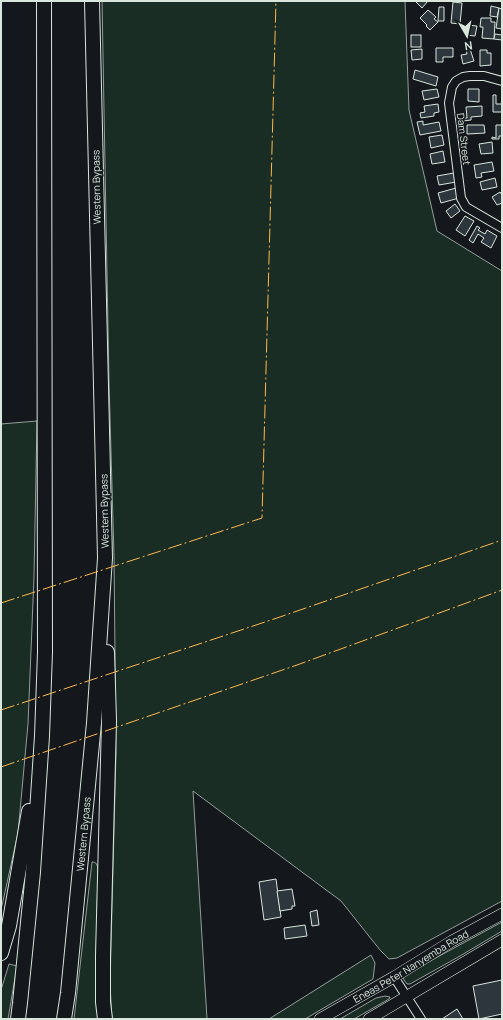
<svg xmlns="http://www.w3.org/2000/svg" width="503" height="1020" font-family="Manrope,sans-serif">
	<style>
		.green { fill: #1a2d24; stroke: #939e99 }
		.building { fill: #2c363c; stroke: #d8e6dc }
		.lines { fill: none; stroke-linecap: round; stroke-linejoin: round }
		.street-casing { stroke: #d8e6dc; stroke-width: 10 }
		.secondary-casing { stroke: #d8e6dc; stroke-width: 12 }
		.highway-casing { stroke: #d8e6dc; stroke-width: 16 }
		.street { stroke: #14181c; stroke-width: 8 }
		.secondary { stroke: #14181c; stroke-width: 11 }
		.highway { stroke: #14181c; stroke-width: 14 }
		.power { stroke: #ffb74d; stroke-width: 1; stroke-dasharray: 14 3 2 3; stroke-linecap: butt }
		.labels { text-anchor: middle; stroke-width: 3; stroke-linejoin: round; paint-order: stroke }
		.street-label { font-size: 10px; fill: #d8e6dc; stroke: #14181c }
	</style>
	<rect width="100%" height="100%" fill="#14181c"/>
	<g class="green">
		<polygon points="102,1 405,1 409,110 437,231 502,271 502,901 397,958 389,959 380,950 341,901 193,791 207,1019 112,1019 110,985 116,753 114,556 109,382"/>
		<polygon points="37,421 34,577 28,724 18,833 1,910 1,424"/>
		<path d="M92 862C97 862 97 865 98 869L96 958 97 994 100 1019H74Z"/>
		<polygon points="502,922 502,931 460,956 410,984 407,984 404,980 403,977 408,973"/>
		<polygon points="371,955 375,963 373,979 305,1019 269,1019"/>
		<polygon points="9,964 17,966 8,1019 1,1019 1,990"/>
		<polygon points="385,996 390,997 389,999 354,1019 340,1019 376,998"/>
	</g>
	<g class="building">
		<polygon points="415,1 428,1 422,8"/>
		<polygon points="453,2 462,3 460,24 451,23"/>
		<polygon points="491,6 499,8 497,17 490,16"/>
		<polygon points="439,7 444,7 444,21 438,21"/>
		<polygon points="499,8 502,9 502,29 496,28"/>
		<polygon points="428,10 436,17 434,19 438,22 430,30 426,26 427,25 420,18"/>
		<polygon points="481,18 491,18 491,22 495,22 494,39 482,38 483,27 480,27"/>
		<polygon points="467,25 477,26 475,36 466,35"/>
		<polygon points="495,34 502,35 502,40 494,39"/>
		<rect x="411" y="35" width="10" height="12"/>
		<polygon points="436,48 453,48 453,57 443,57 443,62 436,62"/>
		<polygon points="422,49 422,59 412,60 411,50"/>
		<polygon points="470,49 474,61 463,64 461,55 467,54 466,50"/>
		<polygon points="480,50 487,50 487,53 491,53 491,65 480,66"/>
		<polygon points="415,70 438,77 436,86 413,79"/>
		<polygon points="437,89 439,97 424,100 422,91"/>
		<polygon points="468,89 479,89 479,102 468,101"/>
		<polygon points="493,95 496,95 496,104 502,104 502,112 493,112"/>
		<polygon points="438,104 439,112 434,113 434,116 421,118 420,113 425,112 424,106"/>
		<polygon points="482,106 482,116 471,117 471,120 463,121 463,118 467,118 466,107"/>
		<polygon points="423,121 423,125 439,122 441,131 420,135 417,122"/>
		<polygon points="467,125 484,125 485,133 467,134"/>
		<polygon points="496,125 502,125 502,136 499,136 499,139 492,139 492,137 496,138"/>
		<polygon points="442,135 444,145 431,148 429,137"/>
		<polygon points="492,142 493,153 481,154 479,144"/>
		<polygon points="443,151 445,162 432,164 430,154"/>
		<polygon points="492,162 494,171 481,173 482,177 476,178 474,165"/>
		<polygon points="454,173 456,182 439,185 437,176"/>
		<polygon points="495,178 497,187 482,190 480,182"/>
		<polygon points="456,188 459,198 441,203 438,193"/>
		<polygon points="500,192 502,195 502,203 497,205 492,197"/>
		<polygon points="455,204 460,211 451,218 446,211"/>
		<polygon points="465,216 474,221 465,236 456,230"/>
		<polygon points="477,226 480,228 478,230 485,234 487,230 497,236 491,248 481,242 484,238 478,234 473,243 469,240"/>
		<polygon points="276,879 281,917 264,920 259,882"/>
		<polygon points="292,889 295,906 292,906 292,909 280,911 277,891"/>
		<polygon points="317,910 319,925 312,926 310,912"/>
		<polygon points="305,925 307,936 285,939 284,928"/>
		<polygon points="502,980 502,1014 479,1019 473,986"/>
		<polygon points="457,1009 463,1019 442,1019"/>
	</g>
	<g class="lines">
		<defs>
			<g id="street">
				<polyline points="502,81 484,76 470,76 463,77 456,81 452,87 449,103 461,198 466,207 502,228"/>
				<polyline points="394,977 421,1019"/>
			</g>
			<g id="secondary">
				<path id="s1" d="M320 1019 394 977 452 941 502 914"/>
				<polyline points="369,1019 502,940"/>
			</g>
			<g id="highway">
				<polyline points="1,953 9,926 29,811"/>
				<polyline points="18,1019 20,1003 33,872 42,736 45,652 44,1"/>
				<path id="s2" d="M64 1019 68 993 94 723 105 558 92 1"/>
				<polyline points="105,1019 103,1002 103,956 109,721 107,652"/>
			</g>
		</defs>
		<use href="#street" class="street-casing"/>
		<use href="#secondary" class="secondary-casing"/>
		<use href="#highway" class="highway-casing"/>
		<use href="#street" class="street"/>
		<use href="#secondary" class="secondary"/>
		<use href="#highway" class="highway"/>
		<g class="power">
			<polyline points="1,603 262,518 276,1"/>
			<polyline points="1,710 277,618 502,540"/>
			<polyline points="1,767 297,665 502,590"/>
		</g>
	</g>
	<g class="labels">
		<g class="street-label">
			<text transform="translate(464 139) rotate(83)" y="4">Dam Street</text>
			<text transform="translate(96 187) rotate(-91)" y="4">Western Bypass</text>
			<text transform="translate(104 511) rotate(-91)" y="4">Western Bypass</text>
			<text dy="4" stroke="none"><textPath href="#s2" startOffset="186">Western Bypass</textPath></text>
			<text dy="4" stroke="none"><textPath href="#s1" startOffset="105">Eneas Peter Nanyemba Road</textPath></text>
		</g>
	</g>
	<rect width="503" height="1020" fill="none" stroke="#d8e6dc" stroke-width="4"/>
	<g transform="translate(467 36) rotate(171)" stroke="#14181c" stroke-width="3" paint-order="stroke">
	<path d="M0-3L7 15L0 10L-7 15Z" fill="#d8e6dc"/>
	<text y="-6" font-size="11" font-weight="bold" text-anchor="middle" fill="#d8e6dc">N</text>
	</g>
</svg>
